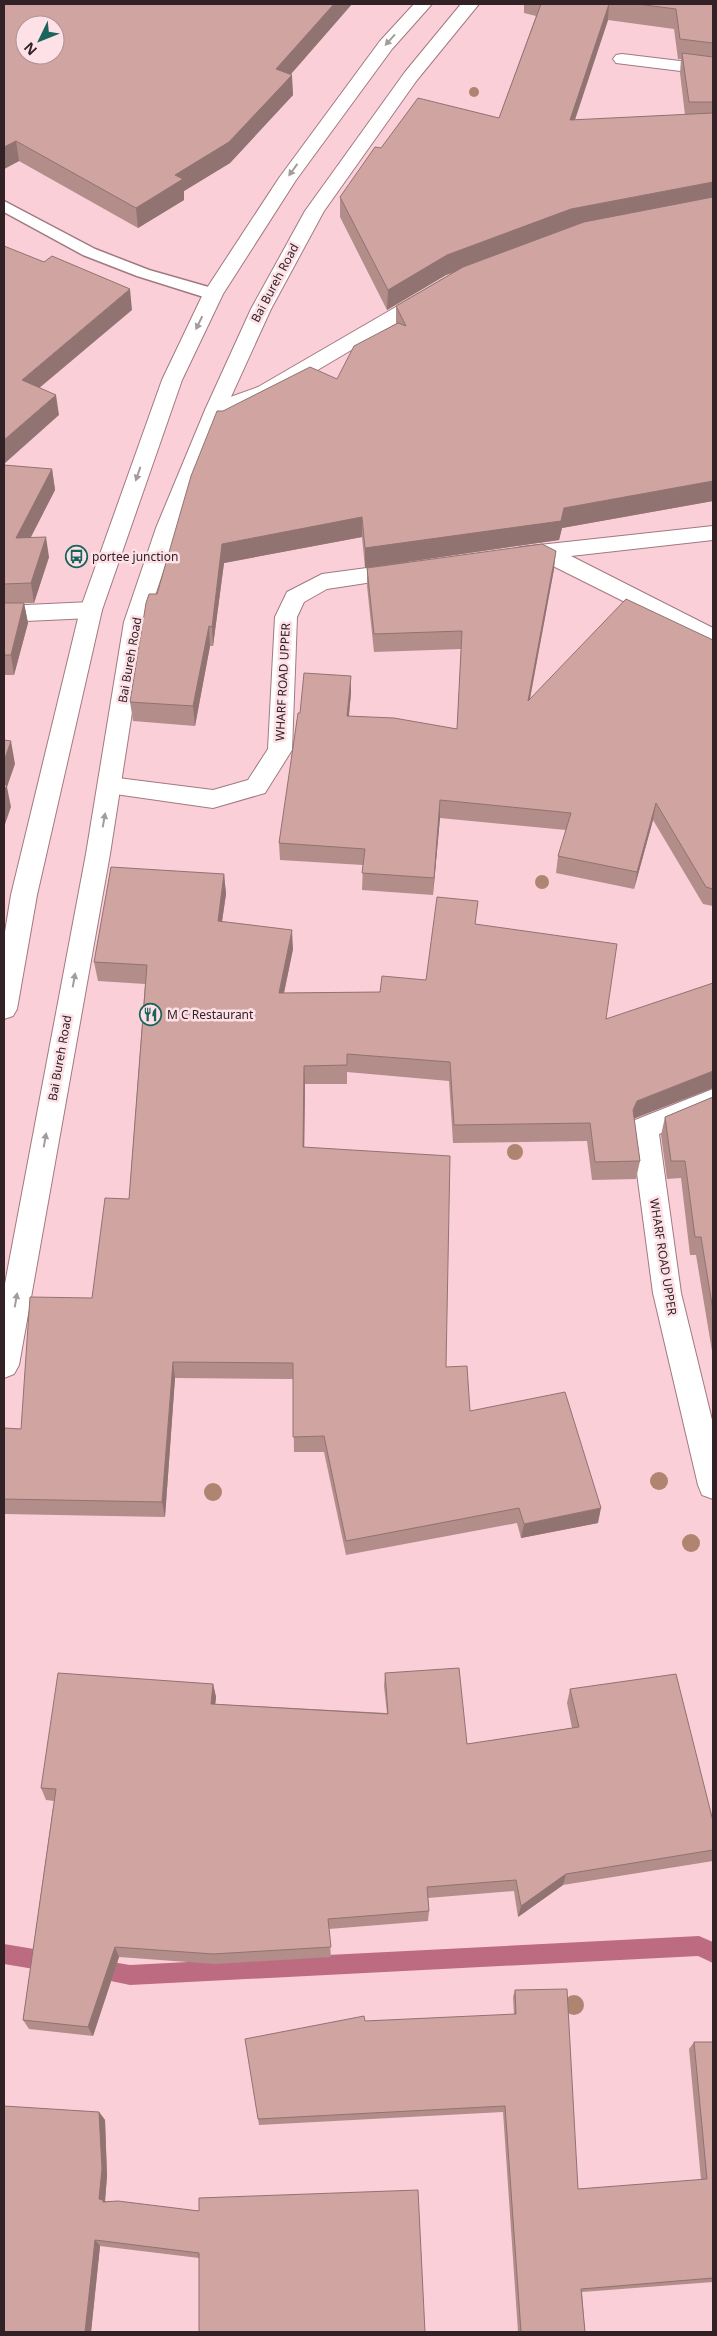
<svg xmlns="http://www.w3.org/2000/svg" width="717" height="2336" font-family="'Noto Sans',sans-serif">
	<style>
		.lines { fill: none; stroke-linecap: round; stroke-linejoin: round }
		.stream { fill: #bd6b81; fill-rule: evenodd }
		.lane-casing { stroke: #a17982; stroke-width: 3 }
		.street-casing { stroke: #a17982; stroke-width: 2 }
		.highway-casing { stroke: #a17982; stroke-width: 2 }
		.lane { fill: #fff; fill-rule: evenodd }
		.street { fill: #fff; fill-rule: evenodd }
		.highway { fill: #fff; fill-rule: evenodd }
		.tree { fill: #af8470 }
		.wall { fill: #b28d8a; fill-rule: evenodd }
		.shaded-wall { fill: #917371 }
		.building { fill: #cfa4a1; stroke: #917371; fill-rule: evenodd }
		.oneway { fill: #a39c9d }
		.labels { text-anchor: middle; stroke-width: 5; stroke-linejoin: round; paint-order: stroke }
		.street-label { font-size: 12px; fill: #322226; stroke: #fde1e7 }
		.poi-label { font-size: 12px; fill: #322226; stroke: #fde1e7; text-anchor: start }
	</style>
	<rect width="100%" height="100%" fill="#fbcfd8"/>
	<g class="lines">
		<g class="stream">
			<polygon points="699,1936 713,1942 713,1963 698,1956 130,1985 87,1976 84,1969 87,1962 94,1959 130,1965"/>
			<polygon points="4,1944 52,1952 59,1955 62,1962 59,1969 52,1972 4,1964"/>
		</g>
		<defs>
			<polygon id="lane" points="4,201 95,249 149,270 219,290 221,294 219,298 207,298 137,276 83,255 4,212"/>
			<g id="street">
				<polygon points="622,54 713,65 713,75 616,63 613,59 616,55"/>
				<polygon points="427,291 434,293 437,297 434,301 272,397 215,417 208,415 205,410 208,405 258,387 420,293"/>
				<polygon points="713,526 713,540 571,556 713,628 713,646 541,560 521,563 513,560 510,555 513,550 521,547"/>
				<polygon points="404,563 412,566 415,571 412,576 327,589 304,602 297,617 292,750 265,793 213,808 101,792 98,786 101,780 110,777 213,790 248,780 268,749 275,617 287,592 322,574"/>
				<polygon points="91,602 99,604 102,610 99,616 91,618 4,622 4,606"/>
				<polygon points="713,1089 713,1112 659,1134 681,1293 713,1424 713,1499 702,1495 698,1485 653,1293 631,1128 635,1120"/>
			</g>
			<g id="highway">
				<polygon points="414,4 432,4 392,49 296,180 223,294 182,380 102,610 37,895 17,1009 13,1016 4,1019 4,938 11,895 80,610 162,380 203,294 279,178 380,41"/>
				<polygon points="461,4 479,4 417,80 324,211 271,309 225,410 178,528 146,622 110,854 19,1365 14,1374 4,1378 4,1289 86,854 124,622 156,528 205,410 251,309 305,211 405,72"/>
			</g>
		</defs>
		<use href="#lane" class="lane-casing"/>
		<use href="#street" class="street-casing"/>
		<use href="#highway" class="highway-casing"/>
		<use href="#lane" class="lane"/>
		<use href="#street" class="street"/>
		<use href="#highway" class="highway"/>
	</g>
	<g class="tree">
		<circle cx="474" cy="92" r="5"/>
		<circle cx="542" cy="882" r="7"/>
		<circle cx="515" cy="1152" r="8"/>
		<circle cx="659" cy="1481" r="9"/>
		<circle cx="213" cy="1492" r="9"/>
		<circle cx="691" cy="1543" r="9"/>
		<circle cx="574" cy="2005" r="10"/>
	</g>
	<g class="wall">
		<polygon points="4,4 352,4 291,74 293,95 230,163 184,191 184,200 138,228 19,161 4,169"/>
		<path d="M524 4H713V501L562 528 559 540 365 568 362 537 224 563 213 646H210L195 726 133 721 130 702 157 594 223 411 337 379 396 324V306L452 273 446 275 387 310 340 217V197L381 148 499 118 536 16 524 13ZM608 20 674 29 678 59H681L680 73 685 115 575 120Z"/>
		<polygon points="4,465 52,469 55,490 31,537 49,557 34,603 24,603 28,623 14,675 4,675"/>
		<polygon points="367,568 554,569 530,699 708,638 713,640 713,906 703,904 653,820 634,889 556,873 558,856 566,830 440,818 433,895 362,890 363,865 280,860 279,843 300,713 351,693 349,716 457,729 461,649 374,652 367,586"/>
		<polygon points="224,874 226,894 222,922 293,949 284,993 380,992 426,980 476,924 606,1019 634,1119 640,1161 636,1179 592,1180 587,1141 453,1143 449,1081 347,1072 347,1084 305,1084 304,1147 446,1367 470,1411 598,1523 521,1538 517,1523 346,1555 324,1452 294,1452 293,1379 175,1378 165,1517 4,1514 4,1428 21,1429 92,1298 129,1199 145,984 98,981 94,962"/>
		<polygon points="713,1097 713,1357 696,1255 690,1255 681,1178 667,1179 661,1135 665,1117"/>
		<polygon points="385,1673 467,1744 572,1728 567,1703 570,1689 713,1821 713,1861 563,1885 518,1917 514,1891 428,1898 429,1911 428,1921 329,1929 331,1957 215,1964 119,1957 93,2036 29,2029 23,2020 54,1801 46,1800 41,1788 213,1684 216,1697 215,1704 387,1713 384,1686"/>
		<polygon points="515,1990 578,2189 701,2180 689,2049 694,2042 713,2042 713,2282 582,2292 585,2332 518,2332 503,2112 259,2125 258,2119 365,2021 514,2015 513,1997"/>
		<polygon points="99,2112 105,2120 107,2176 105,2201 199,2211 199,2258 100,2246 91,2332 4,2332"/>
	</g>
	<g class="shaded-wall">
		<polygon points="334,4 352,4 277,90 276,69"/>
		<polygon points="609,4 608,20 568,140 570,120"/>
		<polygon points="292,75 293,95 230,163 184,191 184,200 138,228 136,208 175,175"/>
		<polygon points="16,141 19,161 4,169 4,147"/>
		<polygon points="713,182 713,197 570,229 446,275 387,310 388,290 447,255 571,209"/>
		<polygon points="130,289 132,310 25,400 22,380"/>
		<polygon points="56,395 59,415 4,464 4,440"/>
		<polygon points="52,469 55,490 20,558 16,538"/>
		<polygon points="713,481 713,501 562,528 559,540 365,568 365,548 564,508"/>
		<polygon points="362,517 362,537 224,563 213,646 212,627 222,544"/>
		<polygon points="46,537 49,557 34,603 31,583"/>
		<polygon points="556,551 554,569 526,719 528,701"/>
		<polygon points="24,603 28,623 14,675 11,655"/>
		<polygon points="209,626 210,646 195,726 193,706"/>
		<polygon points="351,676 351,693 347,733 347,716"/>
		<polygon points="11,741 15,764 7,787 11,807 4,827 4,761"/>
		<polygon points="440,800 440,818 433,895 434,878"/>
		<polygon points="656,803 653,820 634,889 637,872"/>
		<polygon points="224,874 226,894 219,941 218,921"/>
		<polygon points="292,930 293,949 280,1012 279,993"/>
		<polygon points="304,1066 305,1084 304,1165 303,1147"/>
		<polygon points="713,1071 713,1088 633,1119 633,1110 637,1101"/>
		<polygon points="173,1362 175,1378 165,1517 162,1502"/>
		<polygon points="601,1508 598,1523 521,1538 524,1524"/>
		<polygon points="213,1684 216,1697 214,1717 211,1704"/>
		<polygon points="566,1874 563,1885 518,1917 521,1906"/>
		<polygon points="115,1947 119,1957 93,2036 88,2027"/>
		<polygon points="99,2112 105,2120 107,2176 105,2201 109,2206 99,2199"/>
		<polygon points="95,2240 100,2246 91,2332 85,2332"/>
	</g>
	<g class="building">
		<path d="M4 4H334L276 69 292 75 229 142 175 175 183 179 136 208 16 141 4 147ZM25 25H55V55H25Z"/>
		<polygon points="541,4 609,4 570,120 713,113 713,182 571,209 447,255 388,290 340,197 375,147 381,148 418,98 499,118"/>
		<polygon points="637,4 713,4 713,43 680,39 676,9"/>
		<polygon points="682,53 713,57 713,102 689,102"/>
		<polygon points="713,197 713,481 564,508 561,521 365,548 362,517 222,544 212,627 209,626 193,706 130,702 146,603 149,594 157,594 191,476 217,411 223,411 310,367 337,379 354,346 398,323 406,326 396,306 463,267 584,222"/>
		<polygon points="4,246 44,262 52,256 130,289 22,380 56,395 4,440"/>
		<polygon points="4,465 52,469 16,538 46,537 31,583 4,584"/>
		<polygon points="542,544 556,551 528,701 626,599 713,640 713,889 706,887 656,803 637,872 558,856 571,813 440,800 434,878 362,873 365,849 279,843 298,713 300,713 304,673 351,676 347,716 394,718 457,729 462,631 374,634 367,568"/>
		<polygon points="4,603 24,603 11,655 4,655"/>
		<polygon points="4,740 11,741 4,761"/>
		<polygon points="4,784 7,785 4,792"/>
		<polygon points="111,867 224,874 218,921 292,930 279,993 380,992 382,976 426,980 437,897 478,901 475,924 617,944 606,1019 713,983 713,1071 637,1101 633,1110 640,1161 595,1162 590,1123 454,1125 450,1062 347,1054 347,1065 304,1066 303,1147 450,1156 446,1367 467,1366 470,1411 565,1392 601,1508 524,1524 519,1508 346,1541 324,1436 293,1437 293,1363 173,1362 162,1502 4,1499 4,1428 21,1429 30,1297 92,1298 105,1198 129,1199 147,965 94,962"/>
		<polygon points="713,1097 713,1311 701,1237 695,1237 685,1161 671,1161 665,1117"/>
		<polygon points="459,1668 467,1744 579,1727 570,1689 676,1674 713,1821 713,1850 566,1874 521,1906 516,1880 427,1887 429,1911 328,1919 331,1947 213,1954 115,1947 88,2027 23,2020 56,1789 41,1788 58,1673 213,1684 211,1704 388,1714 385,1673"/>
		<polygon points="567,1989 578,2189 707,2179 694,2042 713,2042 713,2278 581,2289 585,2332 521,2332 505,2106 258,2119 245,2039 364,2016 365,2021 516,2014 515,1990"/>
		<polygon points="4,2106 99,2112 102,2169 99,2199 103,2200 103,2202 118,2201 199,2211 199,2198 418,2190 425,2332 199,2332 199,2253 95,2240 85,2332 4,2332"/>
	</g>
	<defs><path id="oneway-solid" d="M-6-.8H1V-3.2L6.5 0L1 3.2V.8H-6Z" transform="scale(1.25)"/></defs>
	<g class="oneway">
		<use href="#oneway-solid" transform="translate(390 40) rotate(132)"/>
		<use href="#oneway-solid" transform="translate(293 170) rotate(126)"/>
		<use href="#oneway-solid" transform="translate(199 323) rotate(116)"/>
		<use href="#oneway-solid" transform="translate(138 474) rotate(109)"/>
		<use href="#oneway-solid" transform="translate(104 820) rotate(-80)"/>
		<use href="#oneway-solid" transform="translate(74 980) rotate(-80)"/>
		<use href="#oneway-solid" transform="translate(45 1140) rotate(-80)"/>
		<use href="#oneway-solid" transform="translate(16 1300) rotate(-80)"/>
	</g>
	<defs>
		<symbol id="bus-ring" viewBox="-11 -11 22 22"><circle r="9.5" fill="#fde1e7" stroke="#1a645c" stroke-width="1.5"/><path d="M-5-6H5V4H4V6H2V4H-2V6H-4V4H-5ZM-3.5-4V0h7V-4ZM-3.5 1.2v1.5H-2V1.2ZM2 1.2v1.5H3.5V1.2Z" fill="#1a645c"/></symbol>
		<symbol id="restaurant-ring" viewBox="-11 -11 22 22"><circle r="9.5" fill="#fde1e7" stroke="#1a645c" stroke-width="1.5"/><path d="M-5-6h1v4h1v-4h1v4h1v-4h1v5L-1.5 .5V6h-2V.5L-5-1ZM5-6V6H3V1.5H1.5Q1.5-4 5-6Z" fill="#1a645c"/></symbol>
	</defs>
	<g fill-rule="evenodd">
		<use href="#bus-ring" x="64" y="544" width="25" height="25"/>
		<use href="#restaurant-ring" x="138" y="1002" width="25" height="25"/>
	</g>
	<g class="labels">
		<g class="street-label">
			<text transform="translate(275 283) rotate(-62)" y="4">Bai Bureh Road</text>
			<text transform="translate(130 660) rotate(-80)" y="4">Bai Bureh Road</text>
			<text transform="translate(283 682) rotate(-87)" y="4">WHARF ROAD UPPER</text>
			<text transform="translate(60 1058) rotate(-80)" y="4">Bai Bureh Road</text>
			<text transform="translate(663 1257) rotate(81)" y="4">WHARF ROAD UPPER</text>
		</g>
		<g class="poi-label">
			<text x="92" y="561">portee junction</text>
			<text x="167" y="1019">M C Restaurant</text>
		</g>
	</g>
	<rect width="717" height="2336" fill="none" stroke="#322226" stroke-width="10"/>
	<g transform="translate(40 40) rotate(227)"><circle r="24" fill="#fde1e7" stroke="#ac959a"/>
	<path d="M0-4L9 19L0 12L-9 19Z" fill="#1a645c"/>
	<text y="-8" font-size="14" font-weight="bold" text-anchor="middle" fill="#322226">N</text>
	</g>
</svg>
